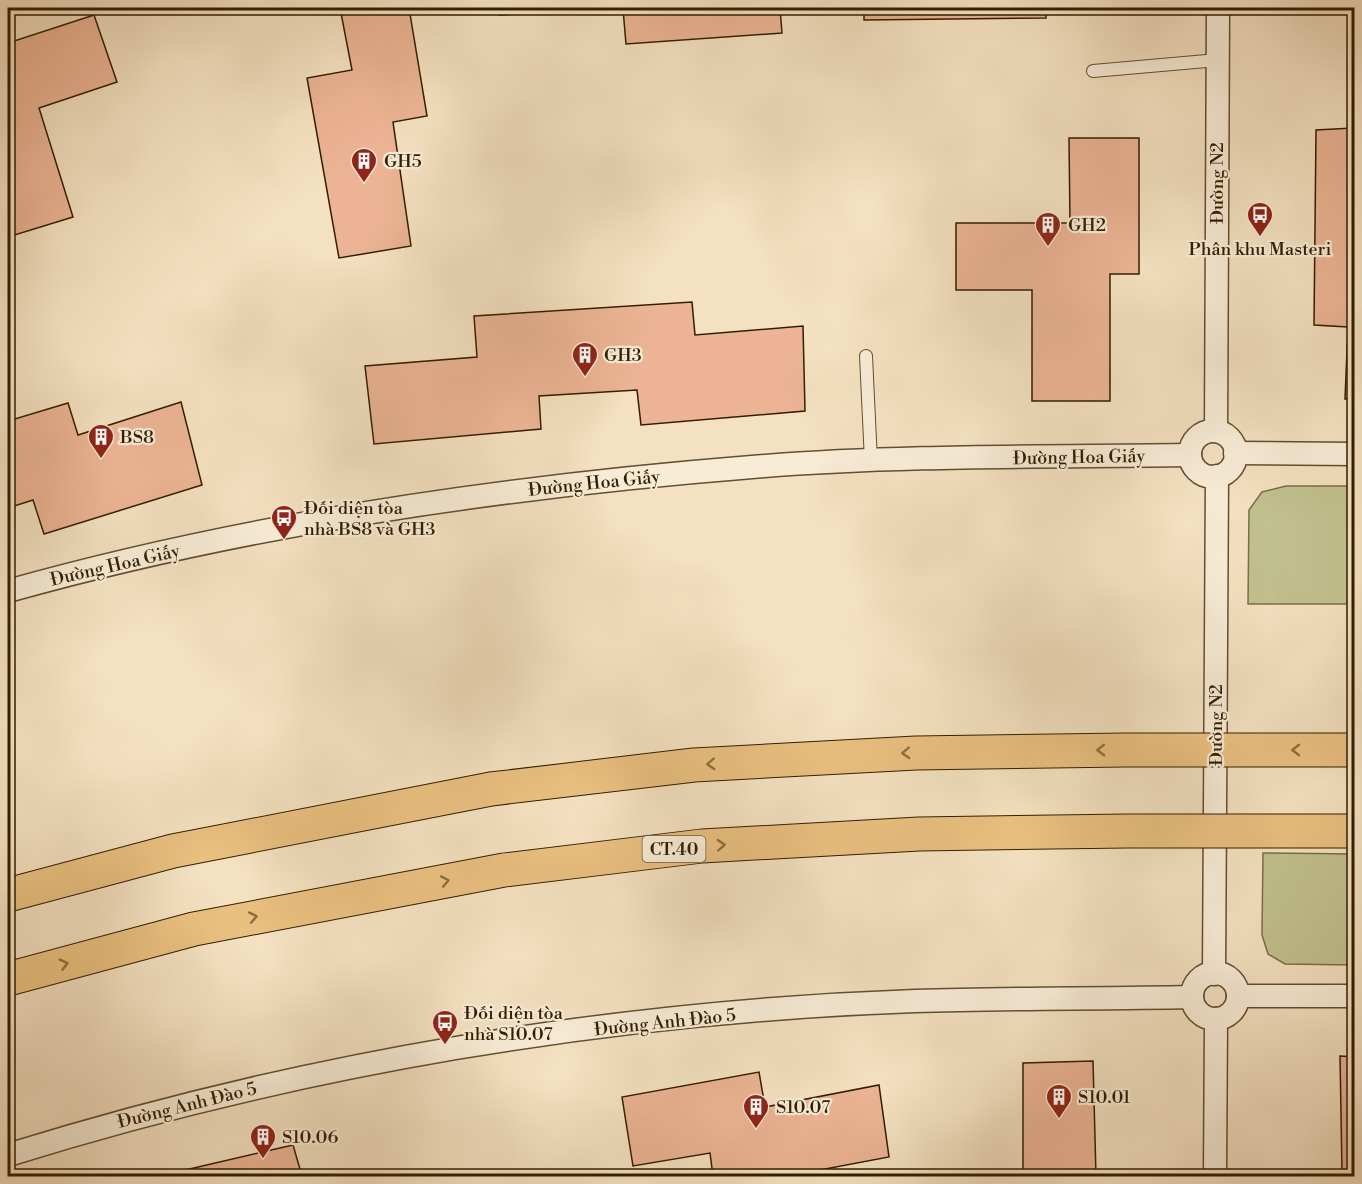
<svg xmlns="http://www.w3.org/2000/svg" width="1362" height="1184" font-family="'Libre Bodoni',serif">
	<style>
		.green { fill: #c1c18f; stroke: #796f48; stroke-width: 1.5 }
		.building { fill: #ecb494; stroke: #311d00; stroke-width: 1.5 }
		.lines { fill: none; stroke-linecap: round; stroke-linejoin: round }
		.service-casing { stroke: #624e30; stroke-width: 14 }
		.minor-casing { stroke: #624e30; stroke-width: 25 }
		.service { stroke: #f8ecd7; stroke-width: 12 }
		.minor { stroke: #f8ecd7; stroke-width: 22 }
		.motorway-bridge-casing { stroke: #311d00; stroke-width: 35; stroke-linecap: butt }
		.motorway-bridge { stroke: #eac080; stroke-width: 33 }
		.oneway { stroke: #8e6e40 }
		.labels { text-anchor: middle; stroke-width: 4.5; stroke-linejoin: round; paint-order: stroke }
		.shield { fill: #f8ecd7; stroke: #6d5b40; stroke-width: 1.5 }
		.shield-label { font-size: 16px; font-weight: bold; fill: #311d00 }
		.poi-label { font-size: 18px; fill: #311d00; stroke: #f8ecd7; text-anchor: start }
		.street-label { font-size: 18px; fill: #311d00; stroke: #f8ecd7 }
	</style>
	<rect width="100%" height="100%" fill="#f4e1c1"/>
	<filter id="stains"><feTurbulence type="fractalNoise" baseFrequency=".00333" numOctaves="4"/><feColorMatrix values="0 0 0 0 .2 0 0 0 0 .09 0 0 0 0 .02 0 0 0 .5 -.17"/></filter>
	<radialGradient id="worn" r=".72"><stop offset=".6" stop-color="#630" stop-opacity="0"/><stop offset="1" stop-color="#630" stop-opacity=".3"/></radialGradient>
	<g class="green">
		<polygon points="1286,486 1354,486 1354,604 1248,604 1249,510 1262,492"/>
		<polygon points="1263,853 1354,854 1354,965 1285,964 1268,954 1262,935"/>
	</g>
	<g class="building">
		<polygon points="340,8 409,8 427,116 393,122 411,246 339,258 307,78 352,70"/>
		<polygon points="498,8 780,8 782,33 626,44 623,9 499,15"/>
		<polygon points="864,8 1046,8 1046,18 864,20"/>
		<polygon points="94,15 117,82 39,108 73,217 8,237 8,43"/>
		<polygon points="1353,128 1354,143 1354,399 1345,399 1348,327 1314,325 1316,130"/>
		<polygon points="1069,138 1139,138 1139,274 1110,274 1110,401 1032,401 1032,290 956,290 956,223 1070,223"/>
		<polygon points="692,302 695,335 803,326 805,411 641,425 637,390 539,396 541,429 374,444 365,366 477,357 474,316"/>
		<polygon points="181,402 202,485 44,534 33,500 8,508 8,421 68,403 78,435"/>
		<polygon points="1340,1056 1354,1057 1354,1176 1307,1176 1307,1173 1342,1172"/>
		<polygon points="1093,1061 1096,1176 1023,1176 1023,1063"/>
		<polygon points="759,1072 765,1107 879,1085 889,1157 788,1176 713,1176 710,1153 633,1166 622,1097"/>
		<polygon points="293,1145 302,1176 165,1176 164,1175"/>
	</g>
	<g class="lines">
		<defs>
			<g id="service">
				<polyline points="1093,71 1218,60"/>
				<polyline points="866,356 871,461"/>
			</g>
			<g id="minor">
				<polyline points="1216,431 1218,8"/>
				<circle cx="1213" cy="454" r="23"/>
				<polyline points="1235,453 1354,454"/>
				<path d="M8 591C250 523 502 487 752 467 897 455 1044 457 1190 455"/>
				<circle cx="1215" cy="996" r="23"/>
				<polyline points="1214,974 1217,476"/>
				<polyline points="1238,996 1354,996"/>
				<path d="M8 1155C300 1064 608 1012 915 1001 1007 998 1100 999 1192 997"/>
				<polyline points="1215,1176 1216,1019"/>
			</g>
		</defs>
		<use href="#service" class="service-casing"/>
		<use href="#minor" class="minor-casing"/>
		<use href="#service" class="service"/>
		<use href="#minor" class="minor"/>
		<defs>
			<g id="motorway-bridge">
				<polyline points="8,895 173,851 491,789 694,765 916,753 1125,750 1354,750"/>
				<polyline points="8,979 194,929 504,870 702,846 919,834 1127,831 1354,831"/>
			</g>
		</defs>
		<use href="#motorway-bridge" class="motorway-bridge-casing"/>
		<use href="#motorway-bridge" class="motorway-bridge"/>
	</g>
	<defs><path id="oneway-chevron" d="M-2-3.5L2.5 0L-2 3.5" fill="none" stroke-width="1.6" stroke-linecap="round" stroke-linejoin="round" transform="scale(1.5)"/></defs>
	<g class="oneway">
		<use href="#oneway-chevron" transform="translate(1101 750) rotate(179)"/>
		<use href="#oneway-chevron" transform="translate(1296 750) rotate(-180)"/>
		<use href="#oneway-chevron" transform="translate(906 753) rotate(177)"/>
		<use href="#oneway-chevron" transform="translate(711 764) rotate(177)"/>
		<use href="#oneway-chevron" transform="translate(721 845) rotate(-3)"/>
		<use href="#oneway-chevron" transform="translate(445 881) rotate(-11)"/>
		<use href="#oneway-chevron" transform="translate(253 917) rotate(-11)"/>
		<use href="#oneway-chevron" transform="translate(64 964) rotate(-15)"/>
	</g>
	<defs>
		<symbol id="building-pin" viewBox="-11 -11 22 30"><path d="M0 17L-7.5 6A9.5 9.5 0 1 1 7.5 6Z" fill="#8f2418" stroke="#f8ecd7"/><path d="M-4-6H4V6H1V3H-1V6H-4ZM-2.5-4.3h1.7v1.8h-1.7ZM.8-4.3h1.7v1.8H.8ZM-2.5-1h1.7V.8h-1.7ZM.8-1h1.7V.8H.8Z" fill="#fff"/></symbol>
		<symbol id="bus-pin" viewBox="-11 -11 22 30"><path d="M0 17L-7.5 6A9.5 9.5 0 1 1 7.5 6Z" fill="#8f2418" stroke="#f8ecd7"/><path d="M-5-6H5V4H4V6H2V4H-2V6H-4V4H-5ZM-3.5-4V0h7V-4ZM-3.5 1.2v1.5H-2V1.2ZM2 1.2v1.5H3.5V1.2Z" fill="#fff"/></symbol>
	</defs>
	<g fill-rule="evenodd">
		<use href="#building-pin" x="349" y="146" width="30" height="40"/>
		<use href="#bus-pin" x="1245" y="200" width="30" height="40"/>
		<use href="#building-pin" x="1033" y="210" width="30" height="40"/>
		<use href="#building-pin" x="570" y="340" width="30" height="40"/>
		<use href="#building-pin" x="86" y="422" width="30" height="40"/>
		<use href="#bus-pin" x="269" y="503" width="30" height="40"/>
		<use href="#bus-pin" x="430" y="1008" width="30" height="40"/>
		<use href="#building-pin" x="1044" y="1082" width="30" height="40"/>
		<use href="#building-pin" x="741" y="1092" width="30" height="40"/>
		<use href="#building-pin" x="248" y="1122" width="30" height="40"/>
	</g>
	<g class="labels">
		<rect class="shield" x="642.5" y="836" width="63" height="26" rx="4.5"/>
		<g class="shield-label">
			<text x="674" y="855">CT.40</text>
		</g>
		<g class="poi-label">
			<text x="384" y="167">GH5</text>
			<text x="1068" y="231">GH2</text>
			<text x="1260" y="255" text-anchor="middle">Phân khu Masteri</text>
			<text x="604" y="361">GH3</text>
			<text x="120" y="443">BS8</text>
			<text x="304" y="514">Đối diện tòa<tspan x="304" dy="21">nhà BS8 và GH3</tspan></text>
			<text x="464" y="1019">Đối diện tòa<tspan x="464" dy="21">nhà S10.07</tspan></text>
			<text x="1078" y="1103">S10.01</text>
			<text x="776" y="1113">S10.07</text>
			<text x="282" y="1143">S10.06</text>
		</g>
		<g class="street-label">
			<text transform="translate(1217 183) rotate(-90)" y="6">Đường N2</text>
			<text transform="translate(1079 457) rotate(-1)" y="6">Đường Hoa Giấy</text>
			<text transform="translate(594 483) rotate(-6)" y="6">Đường Hoa Giấy</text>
			<text transform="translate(115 565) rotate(-13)" y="6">Đường Hoa Giấy</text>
			<text transform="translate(1216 725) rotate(-90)" y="6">Đường N2</text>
			<text transform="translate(665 1022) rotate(-6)" y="6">Đường Anh Đào 5</text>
			<text transform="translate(187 1105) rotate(-14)" y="6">Đường Anh Đào 5</text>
		</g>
	</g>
	<rect width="1362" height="1184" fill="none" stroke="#f4e1c1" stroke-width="30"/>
	<rect x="9" y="9" width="1344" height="1166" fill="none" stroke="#311d00" stroke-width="3"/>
	<rect x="15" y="15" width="1332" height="1154" fill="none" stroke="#311d00" stroke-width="1.5"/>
	<rect width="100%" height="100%" filter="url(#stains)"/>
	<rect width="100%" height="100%" fill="url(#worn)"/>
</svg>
